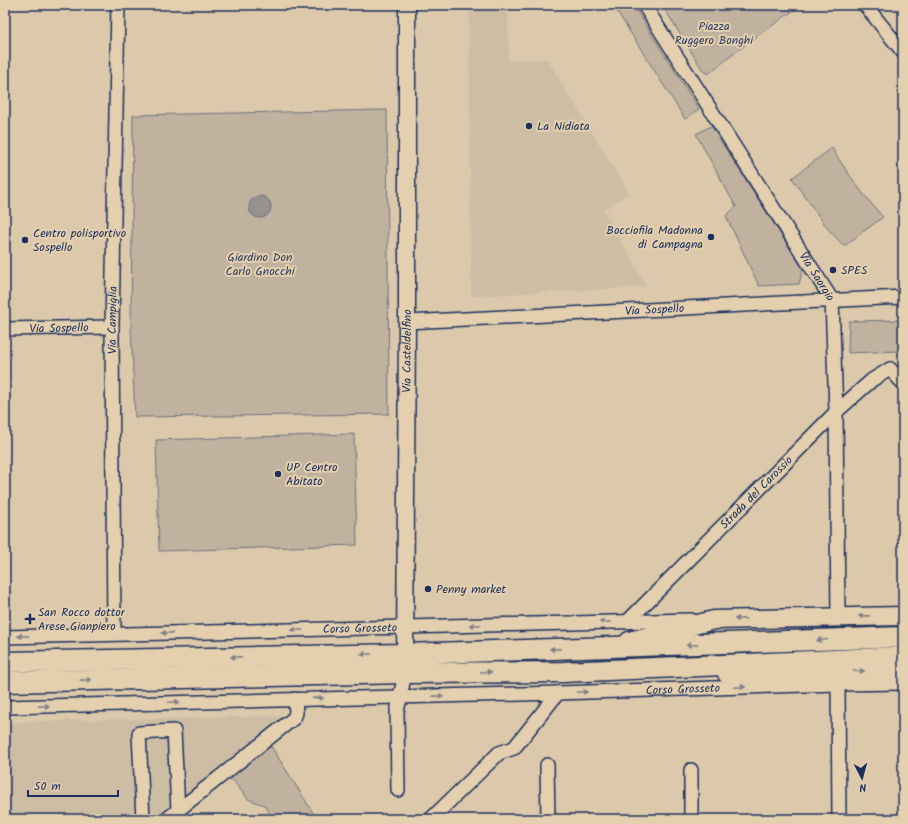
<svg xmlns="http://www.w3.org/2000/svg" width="908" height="824" font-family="Kalam,sans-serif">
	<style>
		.built { fill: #cdbda5 }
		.green { fill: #c0b29f; stroke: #6e707e }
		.water { fill: #979290; stroke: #656a7c }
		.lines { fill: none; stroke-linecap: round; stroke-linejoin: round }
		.minor-casing { stroke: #1b2f5e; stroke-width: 16 }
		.tertiary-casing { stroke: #1b2f5e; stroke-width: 19 }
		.secondary-casing { stroke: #1b2f5e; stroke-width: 21 }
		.primary-casing { stroke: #1b2f5e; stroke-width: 23 }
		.minor { stroke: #e4cfae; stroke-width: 13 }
		.tertiary { stroke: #e4cfae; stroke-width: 16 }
		.secondary { stroke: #e4cfae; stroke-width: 18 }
		.primary { stroke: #e4cfae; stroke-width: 20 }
		.oneway { fill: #807f86 }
		.poi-dot { fill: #1b2f5e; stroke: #e4cfae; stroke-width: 1.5 }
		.labels { text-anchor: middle; stroke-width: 4; stroke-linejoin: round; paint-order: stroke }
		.park-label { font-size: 12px; fill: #2c3c64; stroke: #e4cfae }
		.poi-label { font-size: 12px; fill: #1b2f5e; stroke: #e4cfae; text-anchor: start }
		.street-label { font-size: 12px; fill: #1b2f5e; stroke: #e4cfae }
	</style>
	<rect width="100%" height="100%" fill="#dcc9ab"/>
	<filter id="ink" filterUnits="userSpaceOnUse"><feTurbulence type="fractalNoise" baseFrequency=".025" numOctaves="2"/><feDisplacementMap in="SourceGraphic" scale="8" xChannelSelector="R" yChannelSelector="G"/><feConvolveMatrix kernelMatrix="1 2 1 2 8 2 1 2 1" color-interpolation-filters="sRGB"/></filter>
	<g filter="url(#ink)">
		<g class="built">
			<polygon points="469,5 508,5 509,60 547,59 629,193 604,210 647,287 471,296"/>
			<polygon points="285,716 284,720 160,819 5,819 5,722 7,723 42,721"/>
		</g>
		<g class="green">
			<polygon points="613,5 633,5 699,109 685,119"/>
			<polygon points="662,5 801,5 745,45 708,74 706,71 704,72"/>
			<polygon points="387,110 389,414 135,417 131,327 133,115"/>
			<polygon points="711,126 803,269 799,284 759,286 726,216 736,207 696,134"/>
			<path d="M832 148C847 173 864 196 883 217L844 246 828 229 792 178Z"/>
			<polygon points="903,320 903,327 898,351 848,353 849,321"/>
			<polygon points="354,434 357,545 159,551 156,440"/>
			<polygon points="271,746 317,819 274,819 264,805 248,799 226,772"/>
		</g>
		<circle class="water" cx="260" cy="207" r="11"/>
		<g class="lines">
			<defs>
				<g id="minor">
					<path id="s1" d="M644 5 832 300 836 412 838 617"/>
					<polyline points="865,5 903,52"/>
					<path id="s2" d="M407 322 903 297"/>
					<path id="s3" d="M5 329 112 327"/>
					<path id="s4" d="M627 622 836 412 872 380 890 369 903 383"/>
					<path id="s5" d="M114 634 112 327 118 5"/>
					<path id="s6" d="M5 637 691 620"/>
					<polyline points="838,684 839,819"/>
					<path id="s7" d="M5 707 558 693 838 684 903 683"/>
					<polyline points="547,765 548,819"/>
					<polyline points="398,790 397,712 405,673"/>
					<polyline points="143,819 139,733 174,731 178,810"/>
					<polyline points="167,819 294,718 296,713 295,699"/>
					<polyline points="431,819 499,753 514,748 558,693"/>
					<polyline points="691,819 691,770"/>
				</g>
				<g id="tertiary">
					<path id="s8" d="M405 665 407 322V5"/>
				</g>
				<g id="secondary">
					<polyline points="629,641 714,620 903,616"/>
					<polyline points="727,674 903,670"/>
				</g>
				<g id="primary">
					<polyline points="5,662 405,654 903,637"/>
					<polyline points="5,682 405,673 563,672 903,657"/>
				</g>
			</defs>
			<use href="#minor" class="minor-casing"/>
			<use href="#tertiary" class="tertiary-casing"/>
			<use href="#secondary" class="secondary-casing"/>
			<use href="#primary" class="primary-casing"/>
			<use href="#minor" class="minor"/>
			<use href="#tertiary" class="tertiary"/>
			<use href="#secondary" class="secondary"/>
			<use href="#primary" class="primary"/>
		</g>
		<defs><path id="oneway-solid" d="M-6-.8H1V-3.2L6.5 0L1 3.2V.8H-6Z"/></defs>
		<g class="oneway">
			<use href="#oneway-solid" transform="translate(864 616) rotate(179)"/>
			<use href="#oneway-solid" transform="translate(740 619) rotate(179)"/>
			<use href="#oneway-solid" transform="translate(605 622) rotate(179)"/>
			<use href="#oneway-solid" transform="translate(475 625) rotate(179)"/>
			<use href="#oneway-solid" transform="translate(297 630) rotate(179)"/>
			<use href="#oneway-solid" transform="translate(167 633) rotate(179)"/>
			<use href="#oneway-solid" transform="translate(23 636) rotate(179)"/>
			<use href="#oneway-solid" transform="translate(822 640) rotate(178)"/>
			<use href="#oneway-solid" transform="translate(692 645) rotate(178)"/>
			<use href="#oneway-solid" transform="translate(555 649) rotate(179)"/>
			<use href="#oneway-solid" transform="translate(366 654) rotate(179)"/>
			<use href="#oneway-solid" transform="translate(236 657) rotate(179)"/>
			<use href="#oneway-solid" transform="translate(859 671) rotate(-1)"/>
			<use href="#oneway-solid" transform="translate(486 672)"/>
			<use href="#oneway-solid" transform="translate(86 680) rotate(-1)"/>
			<use href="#oneway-solid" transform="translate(740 687) rotate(-2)"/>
			<use href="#oneway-solid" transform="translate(582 692) rotate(-2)"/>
			<use href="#oneway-solid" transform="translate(438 696) rotate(-1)"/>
			<use href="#oneway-solid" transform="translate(318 698) rotate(-1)"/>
			<use href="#oneway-solid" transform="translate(174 702) rotate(-2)"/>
			<use href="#oneway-solid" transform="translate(44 706) rotate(-1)"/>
		</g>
	</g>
	<g class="poi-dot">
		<circle cx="529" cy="126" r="4"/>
		<circle cx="711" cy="237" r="4"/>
		<circle cx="25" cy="240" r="4"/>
		<circle cx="833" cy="270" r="4"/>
		<circle cx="278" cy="474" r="4"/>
		<circle cx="428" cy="589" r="4"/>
		<path d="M28 613h4v4h4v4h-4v4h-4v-4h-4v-4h4z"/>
	</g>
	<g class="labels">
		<g class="park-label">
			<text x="714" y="30">Piazza<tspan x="714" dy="14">Ruggero Bonghi</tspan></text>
			<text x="260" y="261">Giardino Don<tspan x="260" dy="14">Carlo Gnocchi</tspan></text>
		</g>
		<g class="poi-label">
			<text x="537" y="130">La Nidiata</text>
			<text x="703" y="234" text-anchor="end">Bocciofila Madonna<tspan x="703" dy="14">di Campagna</tspan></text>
			<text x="33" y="237">Centro polisportivo<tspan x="33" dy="14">Sospello</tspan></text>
			<text x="841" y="274">SPES</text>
			<text x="286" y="471">UP Centro<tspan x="286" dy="14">Abitato</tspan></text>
			<text x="436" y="593">Penny market</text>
			<text x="38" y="616">San Rocco dottor<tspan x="38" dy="14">Arese Gianpiero</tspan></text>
		</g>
		<g class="street-label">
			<text dy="4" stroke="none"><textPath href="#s1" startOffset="322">Via Saorgio</textPath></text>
			<text dy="4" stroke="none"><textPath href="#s2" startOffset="248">Via Sospello</textPath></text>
			<text dy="4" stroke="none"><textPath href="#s5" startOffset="314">Via Campiglia</textPath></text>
			<text dy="4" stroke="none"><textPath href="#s3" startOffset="54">Via Sospello</textPath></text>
			<text dy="4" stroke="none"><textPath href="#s8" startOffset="314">Via Casteldelfino</textPath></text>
			<text dy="4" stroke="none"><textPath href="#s4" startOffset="183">Strada del Carossio</textPath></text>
			<text dy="4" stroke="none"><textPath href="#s6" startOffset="355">Corso Grosseto</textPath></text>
			<text dy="4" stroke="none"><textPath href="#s7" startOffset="678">Corso Grosseto</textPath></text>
		</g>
	</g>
	<rect width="908" height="824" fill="none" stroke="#e4cfae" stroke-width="20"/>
	<rect x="10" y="10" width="888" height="804" fill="none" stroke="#1b2f5e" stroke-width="1.5" filter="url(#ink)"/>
	<g transform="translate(862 778) rotate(174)" stroke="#e4cfae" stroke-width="3" paint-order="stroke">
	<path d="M0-3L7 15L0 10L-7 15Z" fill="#1b2f5e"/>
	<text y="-6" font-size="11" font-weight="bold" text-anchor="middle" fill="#1b2f5e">N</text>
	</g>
	<path d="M28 790v6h90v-6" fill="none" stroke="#1b2f5e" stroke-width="2"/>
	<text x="34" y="790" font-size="12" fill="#1b2f5e" stroke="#e4cfae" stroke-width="3" paint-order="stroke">50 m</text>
</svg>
